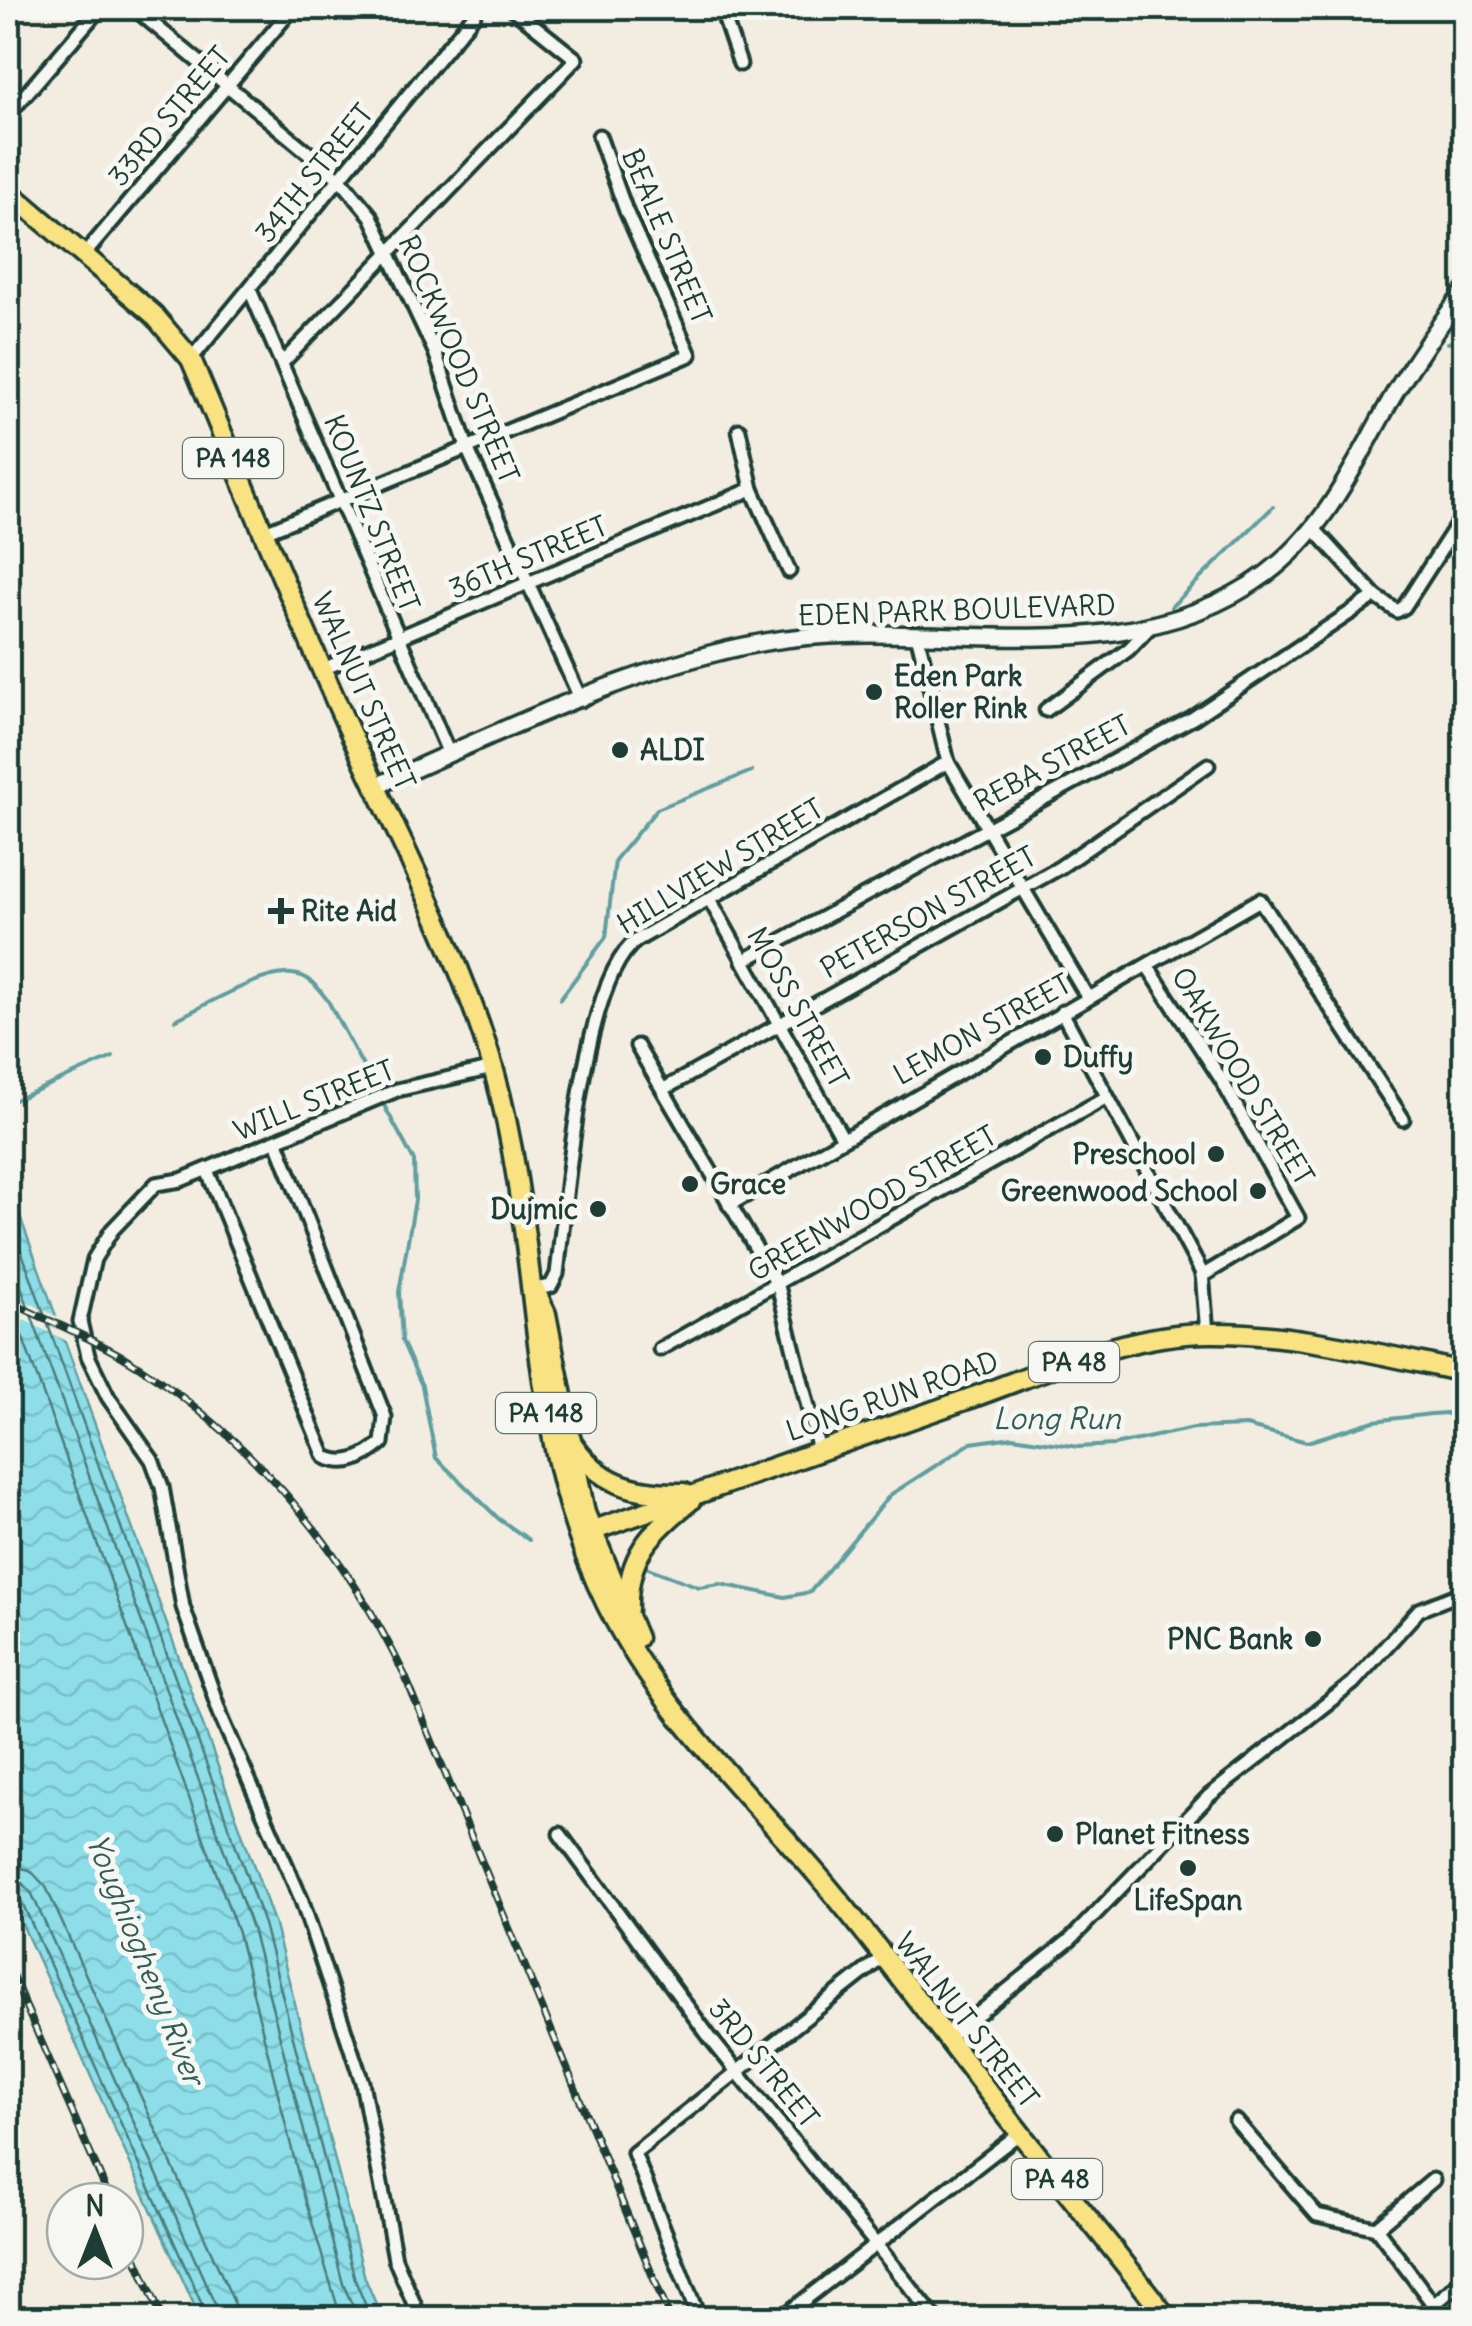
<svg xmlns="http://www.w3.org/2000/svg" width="1472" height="2326" font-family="Delius,sans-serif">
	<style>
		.water { fill: url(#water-waves); stroke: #619ea0; stroke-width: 2.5 }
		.pier { fill: #f2ede0 }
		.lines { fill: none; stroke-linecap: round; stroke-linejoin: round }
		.shore { stroke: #4b7d7c; stroke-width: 2.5 }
		.stream { stroke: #619ea0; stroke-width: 4 }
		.street-casing { stroke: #1f3d34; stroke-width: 19 }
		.secondary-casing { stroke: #1f3d34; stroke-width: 22 }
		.primary-casing { stroke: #1f3d34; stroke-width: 25 }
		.street { stroke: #f6f6f2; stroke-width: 11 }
		.secondary { stroke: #f6f6f2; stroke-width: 15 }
		.primary { stroke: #f8e281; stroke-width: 18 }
		.rail-casing { stroke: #1f3d34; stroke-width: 8 }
		.rail { stroke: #f6f6f2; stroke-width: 4; stroke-dasharray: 11; stroke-linecap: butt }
		.poi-dot { fill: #1f3d34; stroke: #f6f6f2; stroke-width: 4 }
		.labels { text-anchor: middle; stroke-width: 10; stroke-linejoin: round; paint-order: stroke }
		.shield { fill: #f6f6f2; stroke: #60746d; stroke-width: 2.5 }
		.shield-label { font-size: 25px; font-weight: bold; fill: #1f3d34 }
		.street-label { font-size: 28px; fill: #1f3d34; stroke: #f6f6f2 }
		.poi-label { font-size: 28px; font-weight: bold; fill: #1f3d34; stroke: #f6f6f2; text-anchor: start }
		.water-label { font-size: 30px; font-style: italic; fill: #355d58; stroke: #f6f6f2 }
	</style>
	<defs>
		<pattern id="water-waves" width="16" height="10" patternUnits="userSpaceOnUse" patternTransform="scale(2.5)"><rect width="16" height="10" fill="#8ddee8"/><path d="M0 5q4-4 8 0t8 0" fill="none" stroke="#79bfc8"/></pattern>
	</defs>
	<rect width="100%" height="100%" fill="#f2ede0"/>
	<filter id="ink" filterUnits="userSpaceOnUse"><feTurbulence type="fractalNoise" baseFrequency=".01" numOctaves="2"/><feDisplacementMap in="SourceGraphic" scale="20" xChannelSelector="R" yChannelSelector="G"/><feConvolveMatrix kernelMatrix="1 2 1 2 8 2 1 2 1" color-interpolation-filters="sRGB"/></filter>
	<g filter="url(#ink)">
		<polygon class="water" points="8,1183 274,1922 365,2278 382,2318 200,2318 8,1893"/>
		<polygon class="pier" points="8,1292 60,1318 69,1342 8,1312"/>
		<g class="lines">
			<g class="shore">
				<polyline points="8,1214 264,1924 355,2280 371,2318"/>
				<polyline points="8,1251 252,1928 343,2284 358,2318"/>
				<polyline points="8,1297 238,1933 301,2186 341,2318"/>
				<polyline points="8,1865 30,1870 46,1887 233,2300 236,2318"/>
				<polyline points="8,1880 22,1883 32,1894 221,2318"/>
				<polyline points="8,1893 21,1900 208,2318"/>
			</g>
			<g class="stream">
				<polyline points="1448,343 1464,338"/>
				<polyline points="1171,607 1273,507"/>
				<polyline points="560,999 606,937 615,860 657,809 752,771"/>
				<path d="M175 1020C203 1007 261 971 292 974 310 975 318 988 328 1001L414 1161 415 1200 399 1292 402 1341 422 1386 436 1458 499 1519 529 1540"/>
				<polyline points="8,1103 113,1057"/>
				<polyline points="648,1568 699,1587 720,1584 785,1597 810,1592 890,1495 971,1443 1013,1437 1078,1447 1114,1445 1194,1428 1246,1426 1307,1442 1374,1421 1431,1414 1446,1413 1464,1424"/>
			</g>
			<defs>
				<g id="street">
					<polyline points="134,8 341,180 371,216 435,352 468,450 581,700"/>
					<polyline points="721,8 740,64"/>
					<polyline points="8,115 100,8"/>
					<polyline points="84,255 293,8"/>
					<polyline points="250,290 449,754"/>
					<polyline points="191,359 474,15"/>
					<polyline points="283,362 576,59 512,8"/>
					<polyline points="739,430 752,489 789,571"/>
					<polyline points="1315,530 1375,596 1397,611 1404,607 1464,514"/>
					<polyline points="265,532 690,355 626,211 599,136"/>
					<polyline points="917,634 948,762 1088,998"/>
					<polyline points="323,669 752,489"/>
					<polyline points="1046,710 1129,649 1149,628"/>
					<polyline points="710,900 842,1137"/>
					<polyline points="743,961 1193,718 1375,596"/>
					<polyline points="1148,967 1221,1079 1298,1218 1202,1276"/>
					<polyline points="1062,1012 1202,1273 1207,1333"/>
					<polyline points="637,1046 778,1286 819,1451"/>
					<polyline points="664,1089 1059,868 1208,765"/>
					<path d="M207 1170 325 1457C347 1467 364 1458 382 1443L385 1417 277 1142"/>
					<polyline points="729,1205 1260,900 1403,1119"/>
					<path d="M535 1289 551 1286 557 1274C566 1203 582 978 637 940L948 762"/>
					<polyline points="660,1349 1107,1097"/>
					<polyline points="560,1834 711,2039 935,2318"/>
					<polyline points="947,2039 1071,1939 1209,1796 1353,1683 1419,1610 1464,1592"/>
					<polyline points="1236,2121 1317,2215 1376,2228"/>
					<polyline points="1376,2228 1433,2304"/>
					<polyline points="1376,2228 1433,2180"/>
					<polyline points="420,2318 395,2259 362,2082 302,1901 223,1721 183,1607 162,1487 152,1460 108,1397 88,1356 80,1321 94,1259 112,1230 156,1184 181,1180 397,1090 493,1068"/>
					<polyline points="699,2318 634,2153 883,1957"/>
					<polyline points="781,2318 1020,2133"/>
					<polyline points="1140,2318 1157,2305"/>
					<polyline points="1418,2318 1464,2279"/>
				</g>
				<path id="secondary" d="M376 786C498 733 634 665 765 642 930 613 1120 681 1266 574 1331 525 1356 459 1396 391 1417 357 1440 324 1464 292"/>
				<g id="primary">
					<path d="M8 191 153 314 191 359C243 482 293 608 349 730 400 841 460 953 494 1071 544 1248 523 1437 607 1605 662 1716 749 1793 827 1886 895 1967 956 2052 1021 2134 1069 2196 1120 2256 1167 2318"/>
					<polyline points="535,1290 546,1314 585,1513 637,1638"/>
					<path d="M570 1440C598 1484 634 1494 684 1493"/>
					<path d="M580 1535C709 1490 838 1444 968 1399 1044 1372 1126 1333 1209 1333 1295 1332 1381 1355 1464 1372"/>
					<path d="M628 1610C626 1557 650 1533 690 1501"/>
				</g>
			</defs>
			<use href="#street" class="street-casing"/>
			<use href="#secondary" class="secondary-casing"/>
			<use href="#primary" class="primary-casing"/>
			<use href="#street" class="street"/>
			<use href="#secondary" class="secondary"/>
			<use href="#primary" class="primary"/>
			<defs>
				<g id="rail">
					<path d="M8 1301C50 1322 98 1340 138 1366 256 1443 344 1550 405 1676L670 2318"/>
					<polyline points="8,1966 111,2201"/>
					<polyline points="125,2233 162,2318"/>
				</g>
			</defs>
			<use href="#rail" class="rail-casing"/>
			<use href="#rail" class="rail"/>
		</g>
	</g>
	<g class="poi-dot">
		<circle cx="874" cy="692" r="10"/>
		<circle cx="620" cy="750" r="10"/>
		<path d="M276 896h10v10h10v10h-10v10h-10v-10h-10v-10h10z"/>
		<circle cx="1043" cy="1057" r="10"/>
		<circle cx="1216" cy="1154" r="10"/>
		<circle cx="690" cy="1184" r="10"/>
		<circle cx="1258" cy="1191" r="10"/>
		<circle cx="598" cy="1209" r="10"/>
		<circle cx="1313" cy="1639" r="10"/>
		<circle cx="1055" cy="1834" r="10"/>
		<circle cx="1188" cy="1868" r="10"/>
	</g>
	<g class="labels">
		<g class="shield">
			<rect x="183" y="438" width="100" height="40" rx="8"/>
			<rect x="1029" y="1342" width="90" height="40" rx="8"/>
			<rect x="496" y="1393" width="100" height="40" rx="8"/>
			<rect x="1012" y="2159" width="90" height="40" rx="8"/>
		</g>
		<g class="shield-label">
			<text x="233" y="467">PA 148</text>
			<text x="1074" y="1371">PA 48</text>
			<text x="546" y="1422">PA 148</text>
			<text x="1057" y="2188">PA 48</text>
		</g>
		<g class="street-label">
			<text transform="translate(169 116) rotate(-50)" y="10">33RD STREET</text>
			<text transform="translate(314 173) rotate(-51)" y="10">34TH STREET</text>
			<text transform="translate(667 236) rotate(67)" y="10">BEALE STREET</text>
			<text transform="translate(459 359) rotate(67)" y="10">ROCKWOOD STREET</text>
			<text transform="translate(372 513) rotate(68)" y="10">KOUNTZ STREET</text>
			<text transform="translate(528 557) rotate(-23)" y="10">36TH STREET</text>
			<text transform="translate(957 610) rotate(-2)" y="10">EDEN PARK BOULEVARD</text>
			<text transform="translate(364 691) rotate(66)" y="10">WALNUT STREET</text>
			<text transform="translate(1052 763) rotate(-28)" y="10">REBA STREET</text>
			<text transform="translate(720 866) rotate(-31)" y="10">HILLVIEW STREET</text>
			<text transform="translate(928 912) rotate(-29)" y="10">PETERSON STREET</text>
			<text transform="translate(798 1007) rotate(61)" y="10">MOSS STREET</text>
			<text transform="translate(982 1029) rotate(-29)" y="10">LEMON STREET</text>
			<text transform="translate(1243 1076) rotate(59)" y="10">OAKWOOD STREET</text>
			<text transform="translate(314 1100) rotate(-22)" y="10">WILL STREET</text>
			<text transform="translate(872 1203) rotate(-30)" y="10">GREENWOOD STREET</text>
			<text transform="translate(892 1396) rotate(-19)" y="10">LONG RUN ROAD</text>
			<text transform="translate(967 2020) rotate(52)" y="10">WALNUT STREET</text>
			<text transform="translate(764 2063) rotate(51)" y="10">3RD STREET</text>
		</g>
		<g class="poi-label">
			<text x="894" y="686">Eden Park<tspan x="894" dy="32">Roller Rink</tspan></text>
			<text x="640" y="760">ALDI</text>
			<text x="301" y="921">Rite Aid</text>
			<text x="1063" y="1067">Duffy</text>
			<text x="1196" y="1164" text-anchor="end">Preschool</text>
			<text x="710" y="1194">Grace</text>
			<text x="1238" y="1201" text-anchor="end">Greenwood School</text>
			<text x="578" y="1219" text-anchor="end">Dujmic</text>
			<text x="1293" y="1649" text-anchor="end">PNC Bank</text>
			<text x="1075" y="1844">Planet Fitness</text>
			<text x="1188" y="1910" text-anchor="middle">LifeSpan</text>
		</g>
		<g class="water-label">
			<text x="1057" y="1429">Long Run</text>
			<text transform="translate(145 1960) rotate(68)" y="10">Youghiogheny River</text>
		</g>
	</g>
	<rect width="1472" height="2326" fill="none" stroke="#f6f6f2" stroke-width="40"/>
	<rect x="20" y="20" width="1432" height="2286" fill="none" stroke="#1f3d34" stroke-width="4" filter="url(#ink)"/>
	<g transform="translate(95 2231)"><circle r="48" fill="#f6f6f2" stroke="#a0aca6" stroke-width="2.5"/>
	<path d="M0-8L18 38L0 25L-18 38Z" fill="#1f3d34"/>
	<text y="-15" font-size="28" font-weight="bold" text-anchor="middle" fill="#1f3d34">N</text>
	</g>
</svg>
